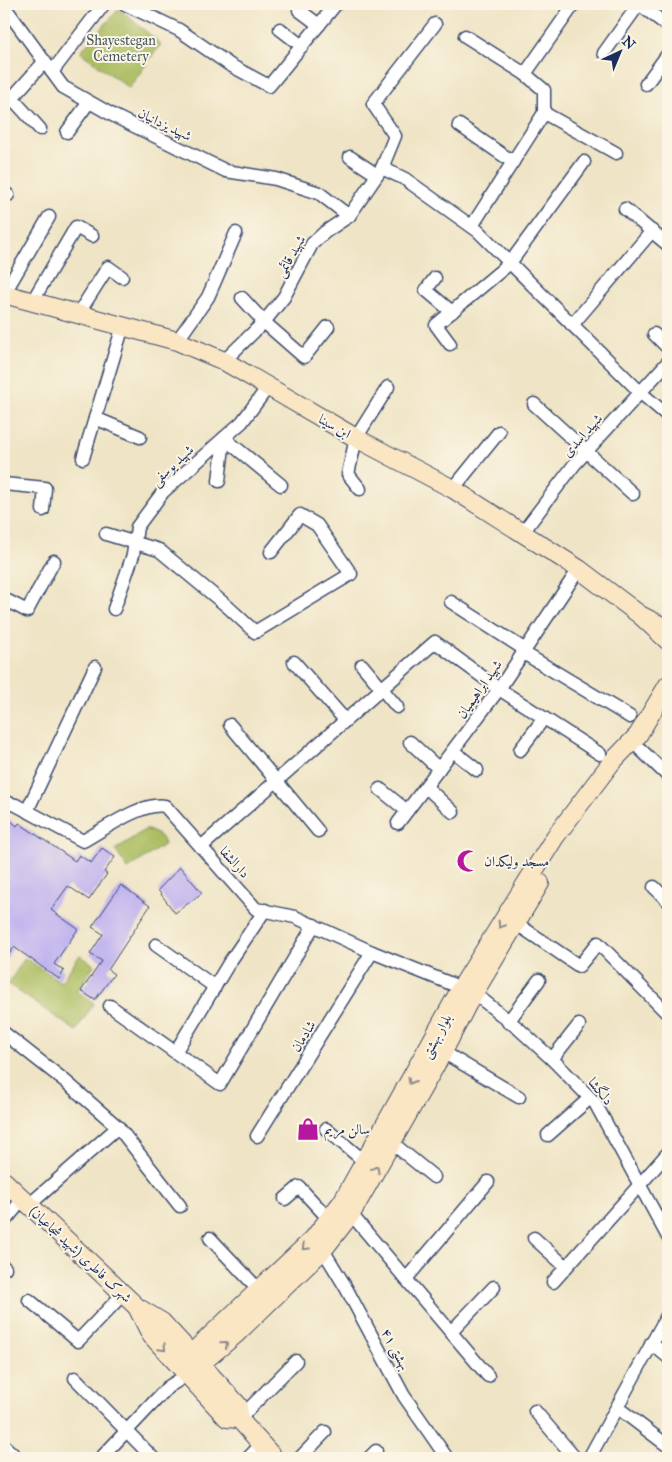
<svg xmlns="http://www.w3.org/2000/svg" width="672" height="1462" font-family="'IM FELL Great Primer',Amiri,serif">
	<style>
		.green { fill: #abbd60; stroke: #63765f }
		.building { fill: #b9abf0 }
		.lines { fill: none; stroke-linecap: round; stroke-linejoin: round }
		.street-casing { stroke: #3b4a6d; stroke-width: 15 }
		.secondary-casing { stroke: #3b4a6d; stroke-width: 20 }
		.street { stroke: #fff; stroke-width: 12 }
		.secondary { stroke: #fbe6c4; stroke-width: 18 }
		.oneway { stroke: #8b8a91 }
		.labels { text-anchor: middle; stroke-width: 4; stroke-linejoin: round; paint-order: stroke }
		.park-label { font-size: 14px; fill: #465a5f; stroke: #fcf5e5 }
		.street-label { font-size: 14px; fill: #1b2f5e; stroke: #fcf5e5 }
		.poi-label { font-size: 14px; fill: #1b2f5e; stroke: #fcf5e5; text-anchor: start }
	</style>
	<rect width="100%" height="100%" fill="#fcf5e5"/>
	<filter id="ink" filterUnits="userSpaceOnUse"><feTurbulence type="fractalNoise" baseFrequency=".02" numOctaves="2"/><feDisplacementMap in="SourceGraphic" scale="10" xChannelSelector="R" yChannelSelector="G"/><feConvolveMatrix kernelMatrix="1 2 1 2 8 2 1 2 1" color-interpolation-filters="sRGB"/></filter>
	<filter id="wash" filterUnits="userSpaceOnUse"><feTurbulence type="fractalNoise" baseFrequency=".0096" numOctaves="4" result="noise"/><feDisplacementMap in="SourceGraphic" scale="20" xChannelSelector="R" yChannelSelector="G"/><feGaussianBlur stdDeviation="1.12" result="paint"/><feColorMatrix in="noise" values="0 0 0 0 0 0 0 0 0 0 0 0 0 0 0 0 0 1.4 0 .05"/><feComposite in="paint" operator="in"/></filter>
	<g filter="url(#wash)">
		<rect width="100%" height="100%" fill="#efe4c5"/>
		<g class="green">
			<polygon points="119,9 161,44 129,88 80,52"/>
			<path d="M146 829C153 832 163 836 165 844L128 869 115 850Z"/>
			<polygon points="80,955 94,965 77,991 94,1003 76,1031 8,984 25,958 61,982"/>
		</g>
		<g id="blocks">
			<g class="building">
				<polygon points="4,815 17,826 19,823 75,861 79,855 91,863 102,848 115,857 104,872 107,874 89,900 68,886 51,910 78,929 54,964 64,971 59,979 14,947 4,962"/>
				<polygon points="180,867 202,893 175,913 158,890"/>
				<polygon points="121,885 150,906 108,970 114,974 95,1000 81,991 102,961 90,954 103,934 92,927"/>
			</g>
		</g>
	</g>
	<g filter="url(#ink)">
		<use href="#blocks" fill-opacity="0" stroke="#3b4a6d" stroke-width="1"/>
		<g class="lines">
			<defs>
				<g id="street">
					<polyline points="125,4 179,30 230,65 269,86 336,4"/>
					<polyline points="639,4 668,26"/>
					<polyline points="4,6 63,87 116,117 226,171 276,179 319,193 349,216"/>
					<polyline points="299,10 319,25"/>
					<polyline points="280,29 302,46"/>
					<polyline points="465,36 525,74 544,90 544,113 472,226"/>
					<polyline points="604,53 639,4"/>
					<polyline points="52,72 104,4"/>
					<polyline points="525,74 574,4"/>
					<polyline points="646,84 668,54"/>
					<polyline points="11,97 40,129"/>
					<polyline points="4,107 45,61"/>
					<polyline points="544,113 616,153"/>
					<polyline points="459,125 513,162"/>
					<polyline points="67,132 89,102"/>
					<polyline points="350,157 377,175"/>
					<polyline points="382,168 405,179 478,231 641,393 668,416"/>
					<polyline points="4,193 8,195"/>
					<polyline points="625,209 668,245"/>
					<polyline points="435,278 426,290 452,312"/>
					<polyline points="4,294 49,217"/>
					<polyline points="242,298 264,322 304,357 328,327"/>
					<polyline points="32,302 76,227 92,236"/>
					<polyline points="78,314 108,267 122,277"/>
					<polyline points="572,325 652,231"/>
					<polyline points="654,334 668,348"/>
					<polyline points="177,341 208,297 236,233"/>
					<polyline points="450,344 436,325 510,263 584,162"/>
					<polyline points="224,361 264,322 284,297 312,244 325,232 349,216 382,168 395,136 373,104 435,24"/>
					<polyline points="534,404 633,494"/>
					<polyline points="95,418 140,437"/>
					<polyline points="83,458 123,326"/>
					<polyline points="219,481 224,438 281,485"/>
					<polyline points="4,484 45,488 43,510"/>
					<polyline points="360,489 348,474 356,438 388,387"/>
					<polyline points="453,489 499,432"/>
					<polyline points="523,532 574,465 668,362"/>
					<polyline points="106,534 159,550 228,607 255,632 351,574 317,525 300,515 271,552"/>
					<polyline points="4,599 27,611 54,561"/>
					<polyline points="451,602 524,649"/>
					<polyline points="114,609 133,555 137,527 163,492 242,422 268,387"/>
					<polyline points="522,652 630,717"/>
					<polyline points="294,662 345,720"/>
					<polyline points="362,665 397,707"/>
					<polyline points="230,725 318,831"/>
					<polyline points="410,742 439,769"/>
					<polyline points="640,749 668,776"/>
					<polyline points="520,750 544,718"/>
					<polyline points="453,751 477,770"/>
					<polyline points="426,787 453,812"/>
					<polyline points="380,789 407,811"/>
					<path d="M4 802 16 805 83 841C103 830 143 801 165 806L256 909 295 917 372 952 474 993 519 1029 552 1059 595 1103 668 1237"/>
					<polyline points="27,811 95,667"/>
					<polyline points="398,823 499,689 579,569"/>
					<polyline points="201,847 435,642 499,689 600,754"/>
					<polyline points="654,887 668,901"/>
					<polyline points="517,924 579,966 598,943 668,1014"/>
					<polyline points="156,945 215,987"/>
					<polyline points="110,1006 220,1084 314,925"/>
					<polyline points="508,1022 539,980"/>
					<polyline points="4,1033 65,1081 118,1127 180,1206"/>
					<polyline points="176,1051 229,963 265,910"/>
					<polyline points="443,1052 519,1097"/>
					<polyline points="552,1059 579,1025"/>
					<polyline points="326,1129 365,1162"/>
					<polyline points="548,1135 590,1098"/>
					<polyline points="257,1136 372,952"/>
					<polyline points="391,1142 434,1177"/>
					<polyline points="285,1199 299,1187 329,1219"/>
					<polyline points="29,1205 118,1127"/>
					<polyline points="351,1214 488,1376"/>
					<polyline points="4,1222 23,1199"/>
					<polyline points="210,1238 260,1291"/>
					<polyline points="534,1238 566,1267"/>
					<polyline points="323,1250 345,1286 404,1396 447,1458"/>
					<polyline points="4,1268 5,1268"/>
					<polyline points="406,1279 488,1182"/>
					<polyline points="553,1282 668,1153"/>
					<polyline points="29,1300 78,1341 123,1294"/>
					<polyline points="451,1332 494,1287"/>
					<polyline points="651,1343 668,1357"/>
					<polyline points="75,1378 153,1458"/>
					<polyline points="618,1408 668,1446"/>
					<polyline points="535,1411 575,1458"/>
					<polyline points="239,1419 296,1361"/>
					<polyline points="4,1446 17,1458"/>
					<polyline points="101,1458 168,1387 187,1375"/>
					<polyline points="248,1458 261,1445"/>
					<polyline points="300,1458 325,1432"/>
					<polyline points="369,1458 376,1451"/>
					<polyline points="589,1458 668,1314"/>
				</g>
				<g id="secondary">
					<polyline points="4,294 177,341 224,361 356,438 453,489 579,569 640,615"/>
					<polyline points="668,629 640,615 668,641"/>
					<polyline points="4,1181 137,1307 162,1322 238,1405 239,1419 274,1458"/>
					<polyline points="137,1307 151,1335 227,1418 239,1419"/>
					<polyline points="179,1365 313,1239 342,1202 461,988 555,837 611,763 638,735 668,685"/>
					<polyline points="187,1375 236,1334 323,1250 351,1214 443,1052 468,1003 540,883"/>
				</g>
			</defs>
			<use href="#street" class="street-casing"/>
			<use href="#secondary" class="secondary-casing"/>
			<use href="#street" class="street"/>
			<use href="#secondary" class="secondary"/>
		</g>
		<defs><path id="oneway-chevron" d="M-2-3.5L2.5 0L-2 3.5" fill="none" stroke-width="1.6" stroke-linecap="round" stroke-linejoin="round" transform="scale(1.25)"/></defs>
		<g class="oneway">
			<use href="#oneway-chevron" transform="translate(501 925) rotate(122)"/>
			<use href="#oneway-chevron" transform="translate(411 1081) rotate(119)"/>
			<use href="#oneway-chevron" transform="translate(376 1169) rotate(-61)"/>
			<use href="#oneway-chevron" transform="translate(305 1247) rotate(136)"/>
			<use href="#oneway-chevron" transform="translate(225 1344) rotate(-40)"/>
			<use href="#oneway-chevron" transform="translate(163 1348) rotate(47)"/>
		</g>
	</g>
	<defs>
		<symbol id="mosque-bare" viewBox="-9 -9 18 18"><path d="M3.5-4.9A6 6 0 1 0 3.5 4.9A5 5 0 1 1 3.5-4.9Z" fill="#b5179e" stroke="#fcf5e5" stroke-width="2.5" paint-order="stroke"/></symbol>
		<symbol id="shop-bare" viewBox="-9 -9 18 18"><path d="M-5-2.5h2.3a2.7 3.5 0 0 1 5.4 0H5L5.5 6h-11ZM-1.5-2.5h3a1.5 2.3 0 0 0-3 0Z" fill="#b5179e" stroke="#fcf5e5" stroke-width="2.5" paint-order="stroke"/></symbol>
	</defs>
	<g fill-rule="evenodd">
		<use href="#mosque-bare" x="452" y="845" width="32" height="32"/>
		<use href="#shop-bare" x="292" y="1113" width="32" height="32"/>
	</g>
	<g class="labels">
		<g class="park-label">
			<text x="121" y="45">Shayestegan<tspan x="121" dy="16">Cemetery</tspan></text>
		</g>
		<g class="street-label">
			<text transform="translate(165 124) rotate(26)" y="5">شهید یزدانیان</text>
			<text transform="translate(290 256) rotate(-60)" y="5">شهید قائمی</text>
			<text transform="translate(335 426) rotate(30)" y="5">ابن سینا</text>
			<text transform="translate(582 435) rotate(-48)" y="5">شهید اسدی</text>
			<text transform="translate(172 465) rotate(-43)" y="5">شهید یوسفی</text>
			<text transform="translate(479 689) rotate(-55)" y="5">شهید ابراهیمیان</text>
			<text transform="translate(235 862) rotate(48)" y="5">دارالشفا</text>
			<text transform="translate(303 1036) rotate(-58)" y="5">شادمان</text>
			<text transform="translate(436 1036) rotate(-62)" y="5">بلوار بهشتی</text>
			<text transform="translate(601 1091) rotate(51)" y="5">دلگشا</text>
			<text transform="translate(81 1254) rotate(43)" y="5">شهرک فاطری (شهید شجاعیان)</text>
			<text transform="translate(396 1349) rotate(62)" y="5">بهشتی ۴۱</text>
		</g>
		<g class="poi-label">
			<text x="484" y="866">مسجد ولیکدان</text>
			<text x="324" y="1134">سالن مریم</text>
		</g>
	</g>
	<rect width="672" height="1462" fill="none" stroke="#fcf5e5" stroke-width="20"/>
	<g transform="translate(620 52) rotate(44)" stroke="#fcf5e5" stroke-width="4" paint-order="stroke">
	<path d="M0-4L9 19L0 12L-9 19Z" fill="#1b2f5e"/>
	<text y="-8" font-size="14" font-weight="bold" text-anchor="middle" fill="#1b2f5e">N</text>
	</g>
</svg>
